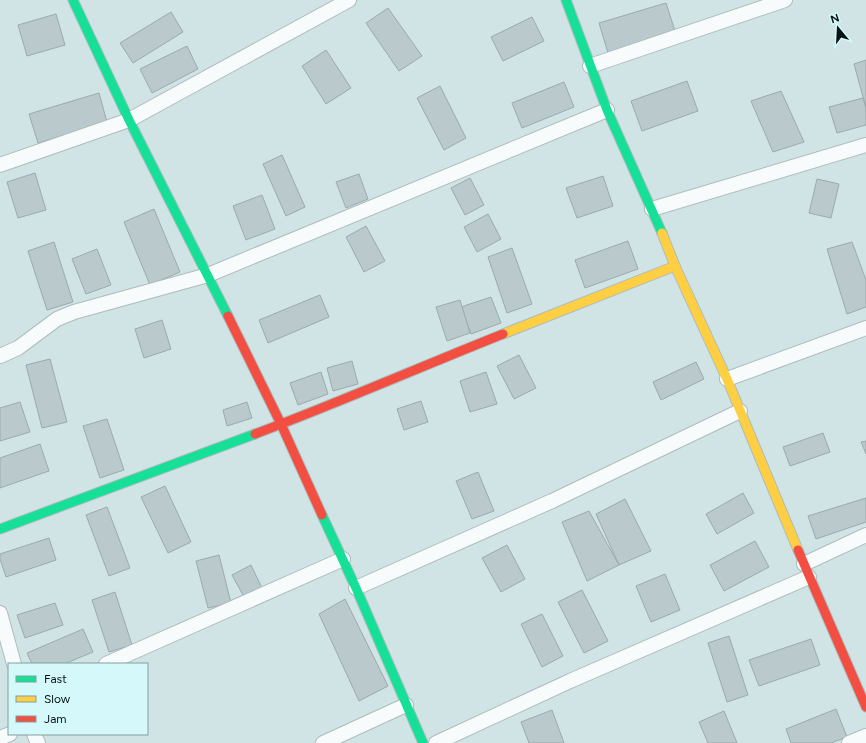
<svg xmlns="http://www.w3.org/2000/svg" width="866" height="743" font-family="Figtree,sans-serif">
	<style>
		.building { fill: #bacacc; stroke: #9baaac }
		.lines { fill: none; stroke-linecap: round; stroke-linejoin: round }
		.street-casing { stroke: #adbcbd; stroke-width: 16 }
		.fast-casing { stroke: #adbcbd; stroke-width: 11 }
		.slow-casing { stroke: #adbcbd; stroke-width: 11 }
		.jam-casing { stroke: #adbcbd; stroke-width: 11 }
		.street { stroke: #f8fbfb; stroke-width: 14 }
		.fast { stroke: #16e098; stroke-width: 9 }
		.slow { stroke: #ffcf43; stroke-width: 9 }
		.jam { stroke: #f24e42; stroke-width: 9 }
	</style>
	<rect width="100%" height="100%" fill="#d0e4e6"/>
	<g class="building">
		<polygon points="666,3 676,34 608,53 599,23"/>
		<polygon points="388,8 422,56 399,71 366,23"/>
		<polygon points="171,12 183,32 133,63 120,43"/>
		<polygon points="56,14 65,45 27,56 18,25"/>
		<polygon points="532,17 544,41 503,61 491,37"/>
		<polygon points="187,46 198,69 152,93 140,69"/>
		<polygon points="326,50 351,88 326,104 302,66"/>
		<polygon points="866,60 866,108 854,64"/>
		<polygon points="687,81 698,111 642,131 631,101"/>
		<polygon points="564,82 574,107 522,128 512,103"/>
		<polygon points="440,86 466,138 444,150 417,98"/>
		<polygon points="781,91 804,142 773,152 751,101"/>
		<polygon points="99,93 107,122 38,143 29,114"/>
		<polygon points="863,98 866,109 866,125 837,133 829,107"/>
		<polygon points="282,155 305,207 286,216 263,164"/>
		<polygon points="35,173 46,210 18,218 7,182"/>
		<polygon points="359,174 368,199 346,208 336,182"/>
		<polygon points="603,176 613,206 577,218 566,188"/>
		<polygon points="470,178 484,205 465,215 451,188"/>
		<polygon points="817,179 839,184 831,218 809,213"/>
		<polygon points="262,195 275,229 246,240 233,206"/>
		<polygon points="154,209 180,272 150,285 124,222"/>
		<polygon points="488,214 501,239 477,252 464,227"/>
		<polygon points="366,226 385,261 364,272 346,237"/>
		<polygon points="628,241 638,269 585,288 575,260"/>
		<polygon points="54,242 73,302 47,310 28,251"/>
		<polygon points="852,242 866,280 866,307 847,314 827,249"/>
		<polygon points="512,248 532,304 507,313 488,257"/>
		<polygon points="97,249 111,285 86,294 72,259"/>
		<polygon points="320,295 329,317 268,343 259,320"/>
		<polygon points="491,297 501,323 471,334 461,307"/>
		<polygon points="460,300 470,333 447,341 436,307"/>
		<polygon points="162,320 171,349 144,358 135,329"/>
		<polygon points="519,355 536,388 514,399 497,366"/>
		<polygon points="50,359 67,422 42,428 26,365"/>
		<polygon points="352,361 358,384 333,391 327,368"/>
		<polygon points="696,362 704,379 661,400 653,382"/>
		<polygon points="321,372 328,394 298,405 290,383"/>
		<polygon points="486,372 497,404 470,412 460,381"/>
		<polygon points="421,401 428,422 404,430 397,409"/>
		<polygon points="20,402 30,432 0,441 0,408"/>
		<polygon points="247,402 252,418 227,426 223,410"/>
		<polygon points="107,419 124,470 100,478 83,426"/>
		<polygon points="823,433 830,452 790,466 783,447"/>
		<polygon points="866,441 866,454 861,442"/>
		<polygon points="40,444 49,471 0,488 0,458"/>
		<polygon points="478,472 494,511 472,519 456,481"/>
		<polygon points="165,486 191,542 168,553 141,497"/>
		<polygon points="743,493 754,513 717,534 706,514"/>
		<polygon points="866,498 866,522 816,539 808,516"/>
		<polygon points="625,499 651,551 619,565 596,514"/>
		<polygon points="107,507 130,568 109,576 86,515"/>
		<polygon points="589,511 619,565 587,581 562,522"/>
		<polygon points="49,538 56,560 6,577 0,559 0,554"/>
		<polygon points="755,541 769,567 724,591 710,565"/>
		<polygon points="507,545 525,579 501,592 482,558"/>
		<polygon points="219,555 231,603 208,608 196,561"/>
		<polygon points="251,565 262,588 244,597 232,575"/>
		<polygon points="665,574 680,610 651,622 636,586"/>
		<polygon points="582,590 608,641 584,653 558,602"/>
		<polygon points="115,592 132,645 109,652 92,600"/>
		<polygon points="345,599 388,686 359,701 319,614"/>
		<polygon points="55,603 63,625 25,638 17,615"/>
		<polygon points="542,614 563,656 542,667 521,624"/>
		<polygon points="83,629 93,652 64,664 32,664 27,653"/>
		<polygon points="729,636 748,695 727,702 708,643"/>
		<polygon points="811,639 820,665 759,686 749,660"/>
		<polygon points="836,709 847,737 831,743 791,743 786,729"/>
		<polygon points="552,710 564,743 529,743 521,722"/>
		<polygon points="724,711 737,743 708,743 699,722"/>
	</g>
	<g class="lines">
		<defs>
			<g id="street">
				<polyline points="590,66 785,0"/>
				<polyline points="0,165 129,120 349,0"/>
				<polyline points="652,209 866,145"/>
				<polyline points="0,356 18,348 57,319 74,312 208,275 607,110"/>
				<polyline points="727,379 866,328"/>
				<polyline points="804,564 866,535"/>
				<polyline points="356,588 552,501 740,411"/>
				<polyline points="0,613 14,664"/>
				<polyline points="106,664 343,559"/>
				<polyline points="34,734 38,743"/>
				<polyline points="0,738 10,734"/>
				<polyline points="323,743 406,705"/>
				<polyline points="436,743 570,681 809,577"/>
				<polyline points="849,743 866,736"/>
			</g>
			<g id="fast">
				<polyline points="73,0 129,120 228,316"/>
				<polyline points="566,0 607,110 662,233"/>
				<polyline points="322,515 356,588 423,743"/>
				<polyline points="0,529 255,434"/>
			</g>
			<g id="slow">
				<polyline points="662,233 675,266 727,379 798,550"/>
				<polyline points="503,334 675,266"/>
			</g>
			<g id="jam">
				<polyline points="228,316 281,424 322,515"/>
				<path d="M255 434C338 403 420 367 503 334"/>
				<polyline points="798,550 866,707"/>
			</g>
		</defs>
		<use href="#street" class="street-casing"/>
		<use href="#fast" class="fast-casing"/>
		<use href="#slow" class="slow-casing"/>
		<use href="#jam" class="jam-casing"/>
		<use href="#street" class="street"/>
		<use href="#fast" class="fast"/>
		<use href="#slow" class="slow"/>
		<use href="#jam" class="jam"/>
	</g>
	<rect x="8" y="663" width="140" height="72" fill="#d5f9fb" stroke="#829d9f"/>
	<rect x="16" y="676" width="20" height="6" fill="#16e098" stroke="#829d9f"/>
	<text x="44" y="683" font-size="12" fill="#061314">Fast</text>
	<rect x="16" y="696" width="20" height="6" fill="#ffcf43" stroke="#829d9f"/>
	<text x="44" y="703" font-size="12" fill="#061314">Slow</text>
	<rect x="16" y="716" width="20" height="6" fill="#f24e42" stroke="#829d9f"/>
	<text x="44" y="723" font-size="12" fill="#061314">Jam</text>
	<g transform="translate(838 28) rotate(342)" stroke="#d5f9fb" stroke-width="3" paint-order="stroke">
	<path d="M0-3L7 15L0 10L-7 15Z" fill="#061314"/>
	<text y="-6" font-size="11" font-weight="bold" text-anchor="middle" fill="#061314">N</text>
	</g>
</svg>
